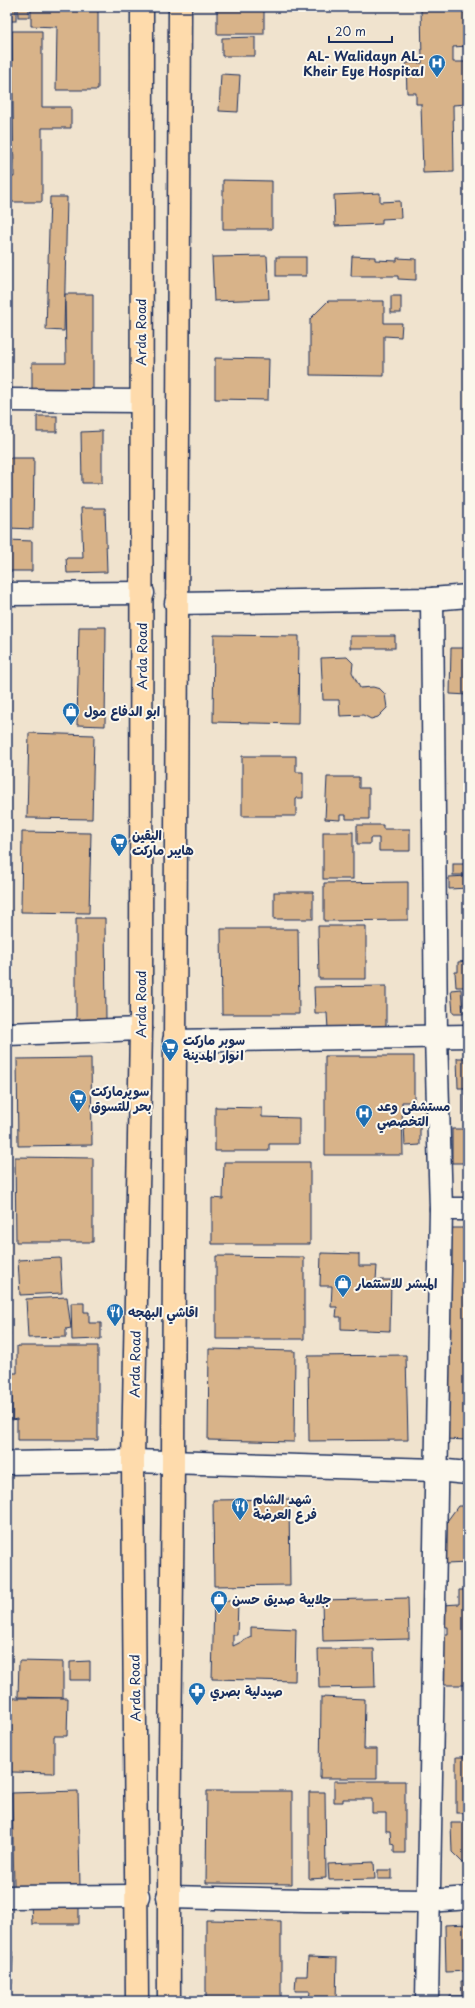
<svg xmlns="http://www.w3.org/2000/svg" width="475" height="2008" font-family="'Playpen Sans','Playpen Sans Arabic',sans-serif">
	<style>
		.building { fill: #d8b389; stroke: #1b2f5e }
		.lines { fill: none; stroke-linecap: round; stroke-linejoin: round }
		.street-casing { stroke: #1b2f5e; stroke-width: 25 }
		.primary-casing { stroke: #1b2f5e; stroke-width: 25 }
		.street { stroke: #fbf7ec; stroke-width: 22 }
		.primary { stroke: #fedbac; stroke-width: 22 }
		.labels { text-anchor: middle; stroke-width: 4; stroke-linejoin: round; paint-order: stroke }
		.poi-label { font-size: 13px; font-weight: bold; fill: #1b2f5e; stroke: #fbf7ec; text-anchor: start }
		.street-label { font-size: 13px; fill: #1b2f5e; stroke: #fbf7ec }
	</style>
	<rect width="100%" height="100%" fill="#f0e3ce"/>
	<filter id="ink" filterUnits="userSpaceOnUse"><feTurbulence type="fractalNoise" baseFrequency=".025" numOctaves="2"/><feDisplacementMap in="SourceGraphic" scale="8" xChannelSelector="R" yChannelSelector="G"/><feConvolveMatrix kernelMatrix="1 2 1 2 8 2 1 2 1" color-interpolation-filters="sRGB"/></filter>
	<g filter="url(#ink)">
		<g class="building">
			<rect x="7" y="7" width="9" height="14"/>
			<rect x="18" y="7" width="11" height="10"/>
			<polygon points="31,7 98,7 98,90 56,90 57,27 31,26"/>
			<rect x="217" y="7" width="47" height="27"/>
			<polygon points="421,7 468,7 468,46 453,47 453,62 468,62 468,104 453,105 454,172 423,173 421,104 416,104 416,93 407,93 406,63 422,63"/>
			<polygon points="12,31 42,31 42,107 71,107 71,128 42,128 42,202 7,202 7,177 14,177"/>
			<polygon points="255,37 255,56 222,56 222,38"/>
			<polygon points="221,74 240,75 238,112 219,111"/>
			<polygon points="223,180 272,181 272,229 223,229"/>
			<polygon points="380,193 380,202 400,201 401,218 382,219 382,224 335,226 334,195"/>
			<polygon points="50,197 67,197 64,331 46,330"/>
			<polygon points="267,256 269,299 214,301 212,257"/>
			<polygon points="352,256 375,257 375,260 397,261 397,258 416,259 416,280 398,279 398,276 351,276"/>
			<rect x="276" y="257" width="30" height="19"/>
			<polygon points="65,294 93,294 93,390 32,390 32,363 66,363"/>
			<rect x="391" y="296" width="10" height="17"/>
			<polygon points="328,301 384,301 384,323 402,323 401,337 384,336 384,376 310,375 310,319"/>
			<polygon points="215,358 269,359 268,400 215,399"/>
			<rect x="37" y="416" width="20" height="16"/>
			<polygon points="102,431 102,483 82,483 81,432"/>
			<polygon points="8,458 34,458 33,529 8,528"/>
			<polygon points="81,508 105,508 107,572 67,573 66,558 83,558"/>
			<polygon points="7,540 32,541 32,571 7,571"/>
			<polygon points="79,627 106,627 105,726 77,725"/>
			<polygon points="214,635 299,636 298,724 213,722"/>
			<rect x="350" y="636" width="45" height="12"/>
			<polygon points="451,648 468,648 468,695 450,694"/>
			<polygon points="347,657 353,663 352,672 360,688 373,687 380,689 385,694 387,708 378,717 371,719 363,715 340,716 339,700 323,700 321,658"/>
			<polygon points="467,711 468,711 468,756 466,755"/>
			<polygon points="29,733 94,735 92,819 27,818"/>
			<polygon points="242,756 296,756 296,772 303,772 303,798 296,798 296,816 242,816"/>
			<polygon points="7,770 9,808 7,808"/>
			<polygon points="327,777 359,777 359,788 369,788 369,819 346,819 346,815 340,815 340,820 325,819"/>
			<polygon points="357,825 383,825 383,829 410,829 410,851 379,851 379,838 370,838 370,844 357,844"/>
			<polygon points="22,832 91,833 89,913 21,912"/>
			<rect x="323" y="832" width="30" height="47"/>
			<rect x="453" y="864" width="15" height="11"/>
			<polygon points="468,876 468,888 449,889 449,877"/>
			<polygon points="408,882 408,920 324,921 324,883"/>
			<rect x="274" y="892" width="39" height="27"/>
			<polygon points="76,918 105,918 106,1021 76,1021"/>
			<polygon points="318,926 366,926 366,979 319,979"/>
			<polygon points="221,929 298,929 299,1014 222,1014"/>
			<polygon points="468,961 468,987 456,987 455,972 458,972 458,962"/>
			<polygon points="386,986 386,1028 328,1029 327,1013 315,1013 314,987"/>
			<polygon points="461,989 463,1013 453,1013 451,990"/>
			<polygon points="325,1056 414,1056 414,1102 402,1102 403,1155 325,1155"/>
			<polygon points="91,1058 92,1145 18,1146 17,1059"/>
			<polygon points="457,1058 468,1058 468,1113 465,1113 465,1088 458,1088"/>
			<polygon points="215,1107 262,1108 262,1117 299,1118 299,1144 269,1144 269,1151 215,1151"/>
			<polygon points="416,1123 416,1126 420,1126 420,1145 405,1146 404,1124"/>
			<rect x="452" y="1129" width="16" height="34"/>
			<polygon points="15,1157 93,1158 93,1242 16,1242"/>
			<polygon points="224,1162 310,1162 310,1244 212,1244 212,1198 223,1199"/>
			<polygon points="448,1228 468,1228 468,1440 445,1439"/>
			<polygon points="321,1253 359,1254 359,1266 377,1266 376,1280 391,1280 390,1331 341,1329 341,1317 336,1317 337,1307 331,1307 332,1286 320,1286"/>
			<polygon points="216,1256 304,1257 304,1339 216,1339"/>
			<polygon points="60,1258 62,1293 20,1295 18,1260"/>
			<polygon points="67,1297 71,1328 66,1329 66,1337 28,1338 26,1299"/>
			<polygon points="71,1303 84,1303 84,1312 89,1312 89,1323 101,1323 101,1339 72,1340"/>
			<polygon points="7,1307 8,1307 10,1336 7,1336"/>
			<polygon points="17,1346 98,1346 98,1440 17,1440 17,1419 12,1420 12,1373 17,1373"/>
			<polygon points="209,1349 295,1351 294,1442 208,1440"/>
			<polygon points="406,1355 408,1440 309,1441 308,1356"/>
			<polygon points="289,1499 290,1585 214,1586 213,1500"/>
			<polygon points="458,1506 468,1506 468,1563 446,1564 445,1524"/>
			<polygon points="459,1590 468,1590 468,1685 444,1685 443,1634 448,1634 448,1627 442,1627 442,1605 459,1604"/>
			<polygon points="408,1598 409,1639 323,1641 322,1600"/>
			<polygon points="214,1601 238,1601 237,1635 233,1635 233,1646 251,1637 251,1627 296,1629 295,1681 212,1679"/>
			<polygon points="318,1649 374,1649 375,1687 319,1688"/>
			<polygon points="19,1661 63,1662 63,1698 18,1697"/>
			<polygon points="90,1661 90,1680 70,1680 70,1662"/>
			<polygon points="321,1697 365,1699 364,1749 377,1749 377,1778 320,1778"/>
			<polygon points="11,1698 68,1698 67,1736 54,1736 54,1773 11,1772"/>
			<rect x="456" y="1757" width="12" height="56"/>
			<polygon points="334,1781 405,1781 405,1853 394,1853 394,1845 391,1844 390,1831 386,1831 386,1813 372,1813 372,1799 343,1799 343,1802 334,1802"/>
			<polygon points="78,1791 80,1887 14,1888 12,1793"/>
			<polygon points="207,1791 292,1791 292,1884 206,1883"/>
			<polygon points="309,1792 325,1792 326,1878 309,1879"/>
			<polygon points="451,1823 468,1823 468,1863 463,1863 452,1852"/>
			<polygon points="374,1862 375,1879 329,1880 328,1864"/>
			<rect x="378" y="1870" width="14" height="9"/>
			<polygon points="79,1902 79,1924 32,1924 31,1903"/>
			<polygon points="206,1920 281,1921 281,2001 206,2001"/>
			<polygon points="468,1924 468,1971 446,1972 445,1925"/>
			<polygon points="7,1952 13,1952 12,1984 7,1984"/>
			<polygon points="308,1957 337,1958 336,2001 309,2001 310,1991 295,1991 296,1976 307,1976"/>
			<polygon points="461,1981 468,1981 468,2001 450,2001 450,1996 462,1996"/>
		</g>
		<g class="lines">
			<defs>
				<g id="street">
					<polyline points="7,400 140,401"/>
					<polyline points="7,594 143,593"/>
					<polyline points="176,603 432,599 468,596"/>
					<polyline points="7,1034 141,1029"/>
					<polyline points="174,1041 468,1036"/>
					<polyline points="441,1209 468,1209"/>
					<polyline points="7,1463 133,1461 436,1470 468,1473"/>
					<polyline points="7,1897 138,1896"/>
					<polyline points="168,1897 306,1900 430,1901 468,1898"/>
					<polyline points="427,2001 441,1209 436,1036 432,599"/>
				</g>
				<g id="primary">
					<polyline points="137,2001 133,1461 141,1029 142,7"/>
					<path d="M169 2001C168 1821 172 1640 173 1460 176 976 177 491 180 7"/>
				</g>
			</defs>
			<use href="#street" class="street-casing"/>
			<use href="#primary" class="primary-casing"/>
			<use href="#street" class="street"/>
			<use href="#primary" class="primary"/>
		</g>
	</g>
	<defs>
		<symbol id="hospital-pin" viewBox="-11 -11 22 30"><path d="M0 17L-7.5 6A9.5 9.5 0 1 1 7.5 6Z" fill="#1f6fb2" stroke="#fbf7ec"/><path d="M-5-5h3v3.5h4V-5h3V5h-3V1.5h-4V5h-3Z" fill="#fff"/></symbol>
		<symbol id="shop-pin" viewBox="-11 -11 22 30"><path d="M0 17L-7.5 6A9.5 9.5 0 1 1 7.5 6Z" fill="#1f6fb2" stroke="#fbf7ec"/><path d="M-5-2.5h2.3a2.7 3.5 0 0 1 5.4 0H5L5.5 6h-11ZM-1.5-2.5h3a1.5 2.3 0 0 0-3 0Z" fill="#fff"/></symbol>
		<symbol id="supermarket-pin" viewBox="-11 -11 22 30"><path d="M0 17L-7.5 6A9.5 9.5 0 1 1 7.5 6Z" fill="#1f6fb2" stroke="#fbf7ec"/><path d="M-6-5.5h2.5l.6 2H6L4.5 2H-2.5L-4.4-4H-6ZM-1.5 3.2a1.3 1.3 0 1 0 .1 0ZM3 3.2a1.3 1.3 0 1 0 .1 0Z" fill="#fff"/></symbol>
		<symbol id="restaurant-pin" viewBox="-11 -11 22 30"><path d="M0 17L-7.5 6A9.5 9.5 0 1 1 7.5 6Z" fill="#1f6fb2" stroke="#fbf7ec"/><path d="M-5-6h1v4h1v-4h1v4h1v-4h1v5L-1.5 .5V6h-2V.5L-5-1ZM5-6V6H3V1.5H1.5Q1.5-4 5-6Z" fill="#fff"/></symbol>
		<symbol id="pharmacy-pin" viewBox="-11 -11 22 30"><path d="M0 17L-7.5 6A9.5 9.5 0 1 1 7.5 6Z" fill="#1f6fb2" stroke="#fbf7ec"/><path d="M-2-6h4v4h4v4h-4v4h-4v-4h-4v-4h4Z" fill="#fff"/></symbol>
	</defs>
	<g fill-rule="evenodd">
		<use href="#hospital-pin" x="427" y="53" width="20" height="27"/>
		<use href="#shop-pin" x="61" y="701" width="20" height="27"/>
		<use href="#supermarket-pin" x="109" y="832" width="20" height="27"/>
		<use href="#supermarket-pin" x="160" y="1037" width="20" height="27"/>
		<use href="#supermarket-pin" x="68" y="1088" width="20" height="27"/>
		<use href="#hospital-pin" x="354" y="1103" width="20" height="27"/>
		<use href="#shop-pin" x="333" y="1273" width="20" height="27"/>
		<use href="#restaurant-pin" x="105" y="1302" width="20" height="27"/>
		<use href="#restaurant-pin" x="230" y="1496" width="20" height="27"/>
		<use href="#shop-pin" x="209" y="1589" width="20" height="27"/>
		<use href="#pharmacy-pin" x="187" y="1681" width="20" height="27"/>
	</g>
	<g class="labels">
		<g class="poi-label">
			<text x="424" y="61" text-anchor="end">AL- Walidayn AL-<tspan x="424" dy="15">Kheir Eye Hospital</tspan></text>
			<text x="84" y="716">ابو الدفاع مول</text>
			<text x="132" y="840">اليقين<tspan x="132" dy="15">هايبر ماركت</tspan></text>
			<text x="183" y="1045">سوبر ماركت<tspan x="183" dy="15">انوار المدينة</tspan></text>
			<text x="91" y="1096">سوپرمارکت<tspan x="91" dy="15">بحر للتسوق</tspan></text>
			<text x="377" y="1111">مستشفى وعد<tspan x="377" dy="15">التخصصي</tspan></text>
			<text x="356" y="1288">المبشر للاستثمار</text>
			<text x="128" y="1317">اقاشي البهجه</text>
			<text x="253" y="1504">شهد الشام<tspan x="253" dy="15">فرع العرضة</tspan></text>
			<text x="232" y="1604">جلابية صديق حسن</text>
			<text x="210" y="1696">صيدلية بصري</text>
		</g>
		<g class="street-label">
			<text transform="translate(141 332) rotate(-90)" y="5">Arda Road</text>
			<text transform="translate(142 656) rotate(-90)" y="5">Arda Road</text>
			<text transform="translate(141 1004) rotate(-90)" y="5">Arda Road</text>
			<text transform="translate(135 1364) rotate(-89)" y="5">Arda Road</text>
			<text transform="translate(135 1688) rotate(-91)" y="5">Arda Road</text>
		</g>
	</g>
	<rect width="475" height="2008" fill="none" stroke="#fbf7ec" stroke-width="24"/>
	<rect x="12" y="12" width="451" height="1984" fill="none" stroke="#1b2f5e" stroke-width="1.5" filter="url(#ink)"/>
	<path d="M329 36v6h63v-6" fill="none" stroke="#1b2f5e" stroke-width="2"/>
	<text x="335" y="36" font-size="12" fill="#1b2f5e" stroke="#fbf7ec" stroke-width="3" paint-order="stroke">20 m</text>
</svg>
